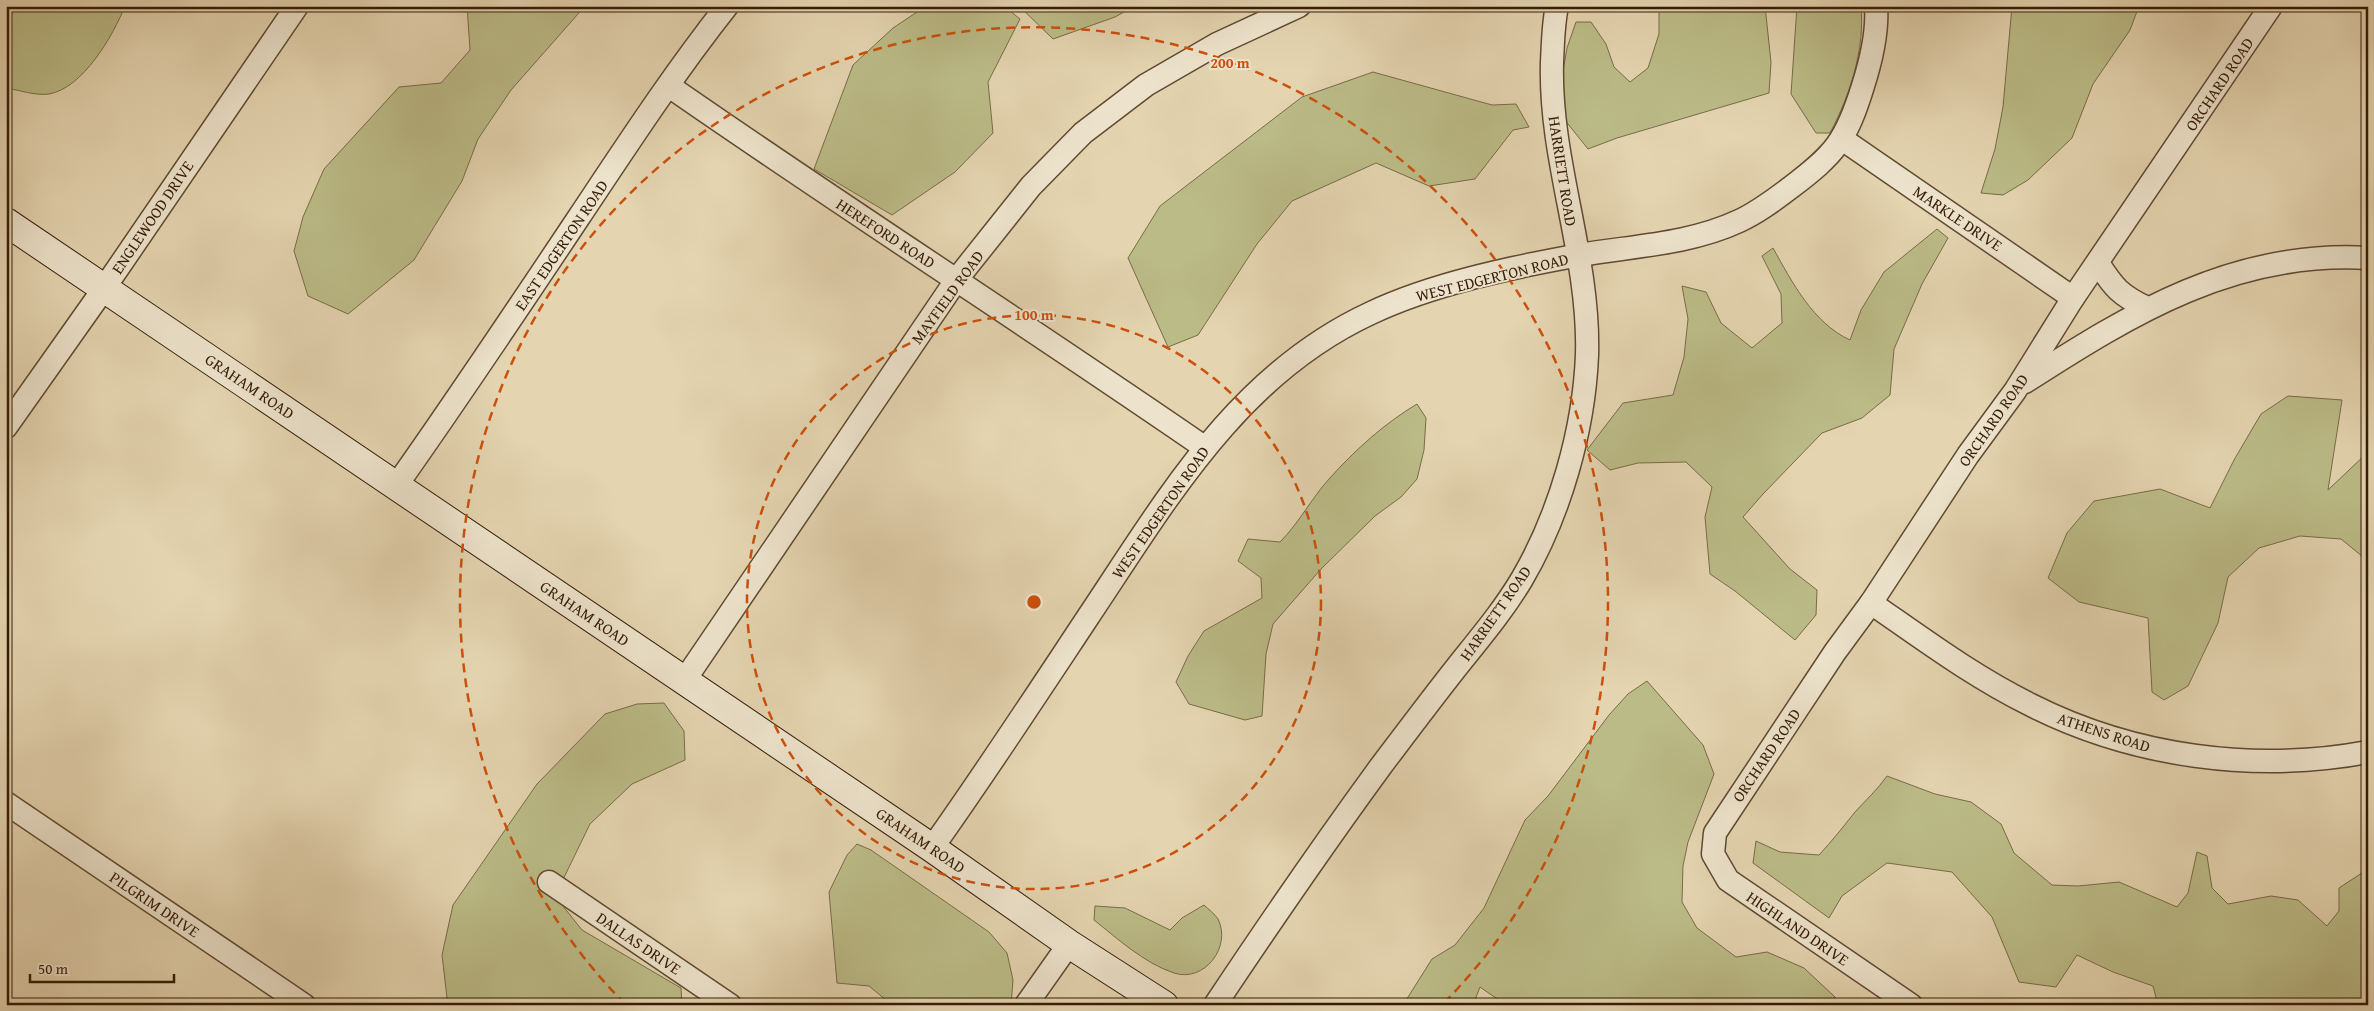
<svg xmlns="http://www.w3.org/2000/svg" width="2374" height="1011" font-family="'Gentium Book Plus',serif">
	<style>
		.green { fill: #bbbb87; stroke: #786c47 }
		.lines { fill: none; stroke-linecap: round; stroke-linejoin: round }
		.minor-casing { stroke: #604a31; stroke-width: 25 }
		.secondary-casing { stroke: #341c07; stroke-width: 30 }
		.minor { stroke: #ede3cc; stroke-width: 22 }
		.secondary { stroke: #ede3cc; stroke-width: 28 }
		.ring { fill: none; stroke: #cd500b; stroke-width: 2.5; stroke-dasharray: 9 6 }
		.labels { text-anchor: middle; stroke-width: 4; stroke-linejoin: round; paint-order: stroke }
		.street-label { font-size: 16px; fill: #341c07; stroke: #ede3cc }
		.centre { fill: #cd500b; stroke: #ede3cc; stroke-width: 2.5 }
		.ring-label { font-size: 15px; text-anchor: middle; font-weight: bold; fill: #cd500b; stroke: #ede3cc; stroke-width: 4; stroke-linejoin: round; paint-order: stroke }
	</style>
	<rect width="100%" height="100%" fill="#e4d4b0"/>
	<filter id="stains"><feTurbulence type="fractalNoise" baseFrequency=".004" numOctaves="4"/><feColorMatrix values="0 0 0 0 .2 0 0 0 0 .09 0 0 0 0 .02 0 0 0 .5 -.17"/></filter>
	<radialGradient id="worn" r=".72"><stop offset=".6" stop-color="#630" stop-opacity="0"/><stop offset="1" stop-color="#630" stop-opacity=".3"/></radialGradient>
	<g class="green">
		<path d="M6 6H125C113 36 83 88 49 94 36 96 19 90 6 88Z"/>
		<polygon points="467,6 585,6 511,90 478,139 462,181 414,260 348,314 308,296 294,251 303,217 324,169 399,87 441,83 470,50"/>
		<polygon points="926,6 1004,6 1020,19 988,82 993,133 955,172 892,215 814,169 853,65 893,28"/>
		<polygon points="1019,6 1135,6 1115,17 1053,39"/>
		<polygon points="1659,6 1765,6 1771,62 1769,93 1617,138 1588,149 1564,119 1561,82 1567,48 1576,22 1591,22 1606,44 1614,67 1630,82 1648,68 1659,34"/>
		<path d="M1797 6H1861C1865 50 1850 95 1830 133H1816L1791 94Z"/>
		<polygon points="2012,6 2139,6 2130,30 2093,84 2072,138 2028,180 2003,195 1981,193 1995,149 2003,107"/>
		<polygon points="1373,72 1492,105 1516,104 1529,127 1513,130 1475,179 1429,186 1376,163 1292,201 1257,244 1198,335 1168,347 1128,258 1160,206 1302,97"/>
		<path d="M1937 229 1948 238 1922 284 1894 349 1890 395 1862 418 1822 433 1763 494 1743 517 1790 569 1817 590 1816 615 1795 640 1735 591 1710 574 1705 517 1712 487 1686 462 1638 463 1610 470 1587 450 1623 403 1673 395 1684 357 1688 319 1682 286 1706 292 1721 323 1752 348 1782 323 1781 294 1762 256 1773 248C1792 282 1813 323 1850 340L1861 310 1884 272Z"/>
		<polygon points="2288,396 2342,400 2328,490 2368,452 2368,561 2341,539 2300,536 2259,548 2228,577 2218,623 2188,686 2164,700 2152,692 2148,618 2079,602 2048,578 2067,533 2094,501 2160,489 2210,508 2234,460 2261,414"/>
		<path d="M1417 404 1426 418 1424 450 1417 479 1401 497 1375 516 1321 569 1273 624 1266 654 1262 716 1245 720 1189 704 1176 682 1188 656 1204 631 1262 598 1261 578 1238 561 1248 539 1280 542C1299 523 1311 499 1329 479 1355 450 1385 423 1417 404Z"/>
		<polygon points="1647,681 1703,745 1714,774 1688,842 1683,866 1682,902 1697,928 1736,957 1767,952 1804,968 1835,997 1836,1005 1506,1005 1480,987 1473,1005 1403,1005 1432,959 1455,945 1484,908 1525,820 1548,796 1609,715 1628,694"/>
		<polygon points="664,703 684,731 685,760 632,784 590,824 555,896 582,930 681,988 682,1005 445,1005 447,998 442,955 453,905 537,784 605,714 637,704"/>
		<path d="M1887 776 1935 794 1971 802 2001 824 2014 853 2052 885 2078 886 2119 882 2177 907 2188 893 2197 852 2207 856 2212 888 2228 904 2271 896 2298 900 2327 926 2339 911V888L2368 869V1005H2158L2153 986 2113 972 2077 955 2056 987 2019 982 1992 917 1952 872 1887 863 1842 896 1829 918 1753 863 1756 841 1780 852 1819 855C1832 841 1843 827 1855 812 1866 800 1877 790 1887 776Z"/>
		<polygon points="857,844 871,850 989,932 1007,953 1013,980 1011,1005 892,1005 869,986 837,983 829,892 847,855"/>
		<path d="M1204 905C1208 909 1215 914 1218 919 1232 947 1204 983 1174 973 1144 963 1118 939 1094 920L1095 906 1125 908 1170 930 1182 918Z"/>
	</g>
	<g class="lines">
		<defs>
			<g id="minor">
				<path d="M669 86C846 209 1027 325 1204 447"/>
				<polyline points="1842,139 2073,298"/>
				<path d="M2098 263C2114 288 2120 295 2147 308"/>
				<path d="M2025 382C2132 313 2235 250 2368 258"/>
				<polyline points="6,427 105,287 297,6"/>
				<path d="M396 486C459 397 519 307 579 217 627 145 674 73 727 6"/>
				<path d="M1871 603C1923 639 1974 677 2031 705 2134 757 2255 773 2368 752"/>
				<polyline points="684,681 957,279 1031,186 1083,133 1146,85 1217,44 1299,6"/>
				<polyline points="6,803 304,1005"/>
				<path d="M932 848C986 772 1037 694 1088 617 1167 499 1237 375 1371 313 1432 284 1513 267 1580 255 1633 246 1690 244 1739 221 1757 213 1774 200 1790 188 1835 154 1846 141 1863 86 1871 61 1878 33 1876 6"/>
				<polyline points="549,882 730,1005"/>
				<polyline points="1026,1005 1069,944"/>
				<path d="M1215 1005C1269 924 1324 844 1381 766 1406 733 1430 701 1456 668 1479 639 1503 611 1522 579 1560 514 1584 430 1587 355 1590 256 1549 161 1552 62 1553 43 1553 25 1557 6"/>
				<polyline points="1911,1005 1728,880 1713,854 1715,833 1835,652 1871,603 1968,455 2015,391 2073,298 2271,6"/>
			</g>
			<polyline id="secondary" points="6,222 932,848 1069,944 1164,1005"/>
		</defs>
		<use href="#minor" class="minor-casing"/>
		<use href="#secondary" class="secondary-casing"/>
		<use href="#minor" class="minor"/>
		<use href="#secondary" class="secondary"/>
	</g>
	<g class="ring">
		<circle cx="1034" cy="602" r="287"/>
		<path d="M625 1004A574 574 0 1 1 1443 1004"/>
	</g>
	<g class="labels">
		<g class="street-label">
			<text transform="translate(2219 84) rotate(-56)" y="6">ORCHARD ROAD</text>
			<text transform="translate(1563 171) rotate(81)" y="6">HARRIETT ROAD</text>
			<text transform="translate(152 217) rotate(-56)" y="6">ENGLEWOOD DRIVE</text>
			<text transform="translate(1958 218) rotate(34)" y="6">MARKLE DRIVE</text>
			<text transform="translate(886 233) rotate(33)" y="6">HEREFORD ROAD</text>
			<text transform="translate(561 245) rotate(-56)" y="6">EAST EDGERTON ROAD</text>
			<text transform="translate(1492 277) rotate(-14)" y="6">WEST EDGERTON ROAD</text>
			<text transform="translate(947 297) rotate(-54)" y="6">MAYFIELD ROAD</text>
			<text transform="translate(250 386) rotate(34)" y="6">GRAHAM ROAD</text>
			<text transform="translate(1993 420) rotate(-55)" y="6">ORCHARD ROAD</text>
			<text transform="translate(1160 512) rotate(-55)" y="6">WEST EDGERTON ROAD</text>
			<text transform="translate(585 613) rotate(34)" y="6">GRAHAM ROAD</text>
			<text transform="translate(1495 613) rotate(-55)" y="6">HARRIETT ROAD</text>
			<text transform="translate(2104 732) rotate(18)" y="6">ATHENS ROAD</text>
			<text transform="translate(1766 755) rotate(-56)" y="6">ORCHARD ROAD</text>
			<text transform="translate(921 840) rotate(34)" y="6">GRAHAM ROAD</text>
			<text transform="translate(155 904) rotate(34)" y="6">PILGRIM DRIVE</text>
			<text transform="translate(1798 928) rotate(34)" y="6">HIGHLAND DRIVE</text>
			<text transform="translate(639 943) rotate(34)" y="6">DALLAS DRIVE</text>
		</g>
	</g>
	<circle cx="1034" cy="602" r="8" class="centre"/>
	<g class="ring-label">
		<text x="1230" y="68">200 m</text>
		<text x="1034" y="320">100 m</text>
	</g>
	<rect width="2374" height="1011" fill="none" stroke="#e4d4b0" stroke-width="25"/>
	<rect x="8" y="8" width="2359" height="996" fill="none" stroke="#341c07" stroke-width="2.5"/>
	<rect x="12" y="12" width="2349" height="986" fill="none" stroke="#341c07"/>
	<path d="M30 974v8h144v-8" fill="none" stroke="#341c07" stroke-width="2.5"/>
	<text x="38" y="974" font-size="15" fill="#341c07" stroke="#ede3cc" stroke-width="4" paint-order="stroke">50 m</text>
	<rect width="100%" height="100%" filter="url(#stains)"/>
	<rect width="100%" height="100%" fill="url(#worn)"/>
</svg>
